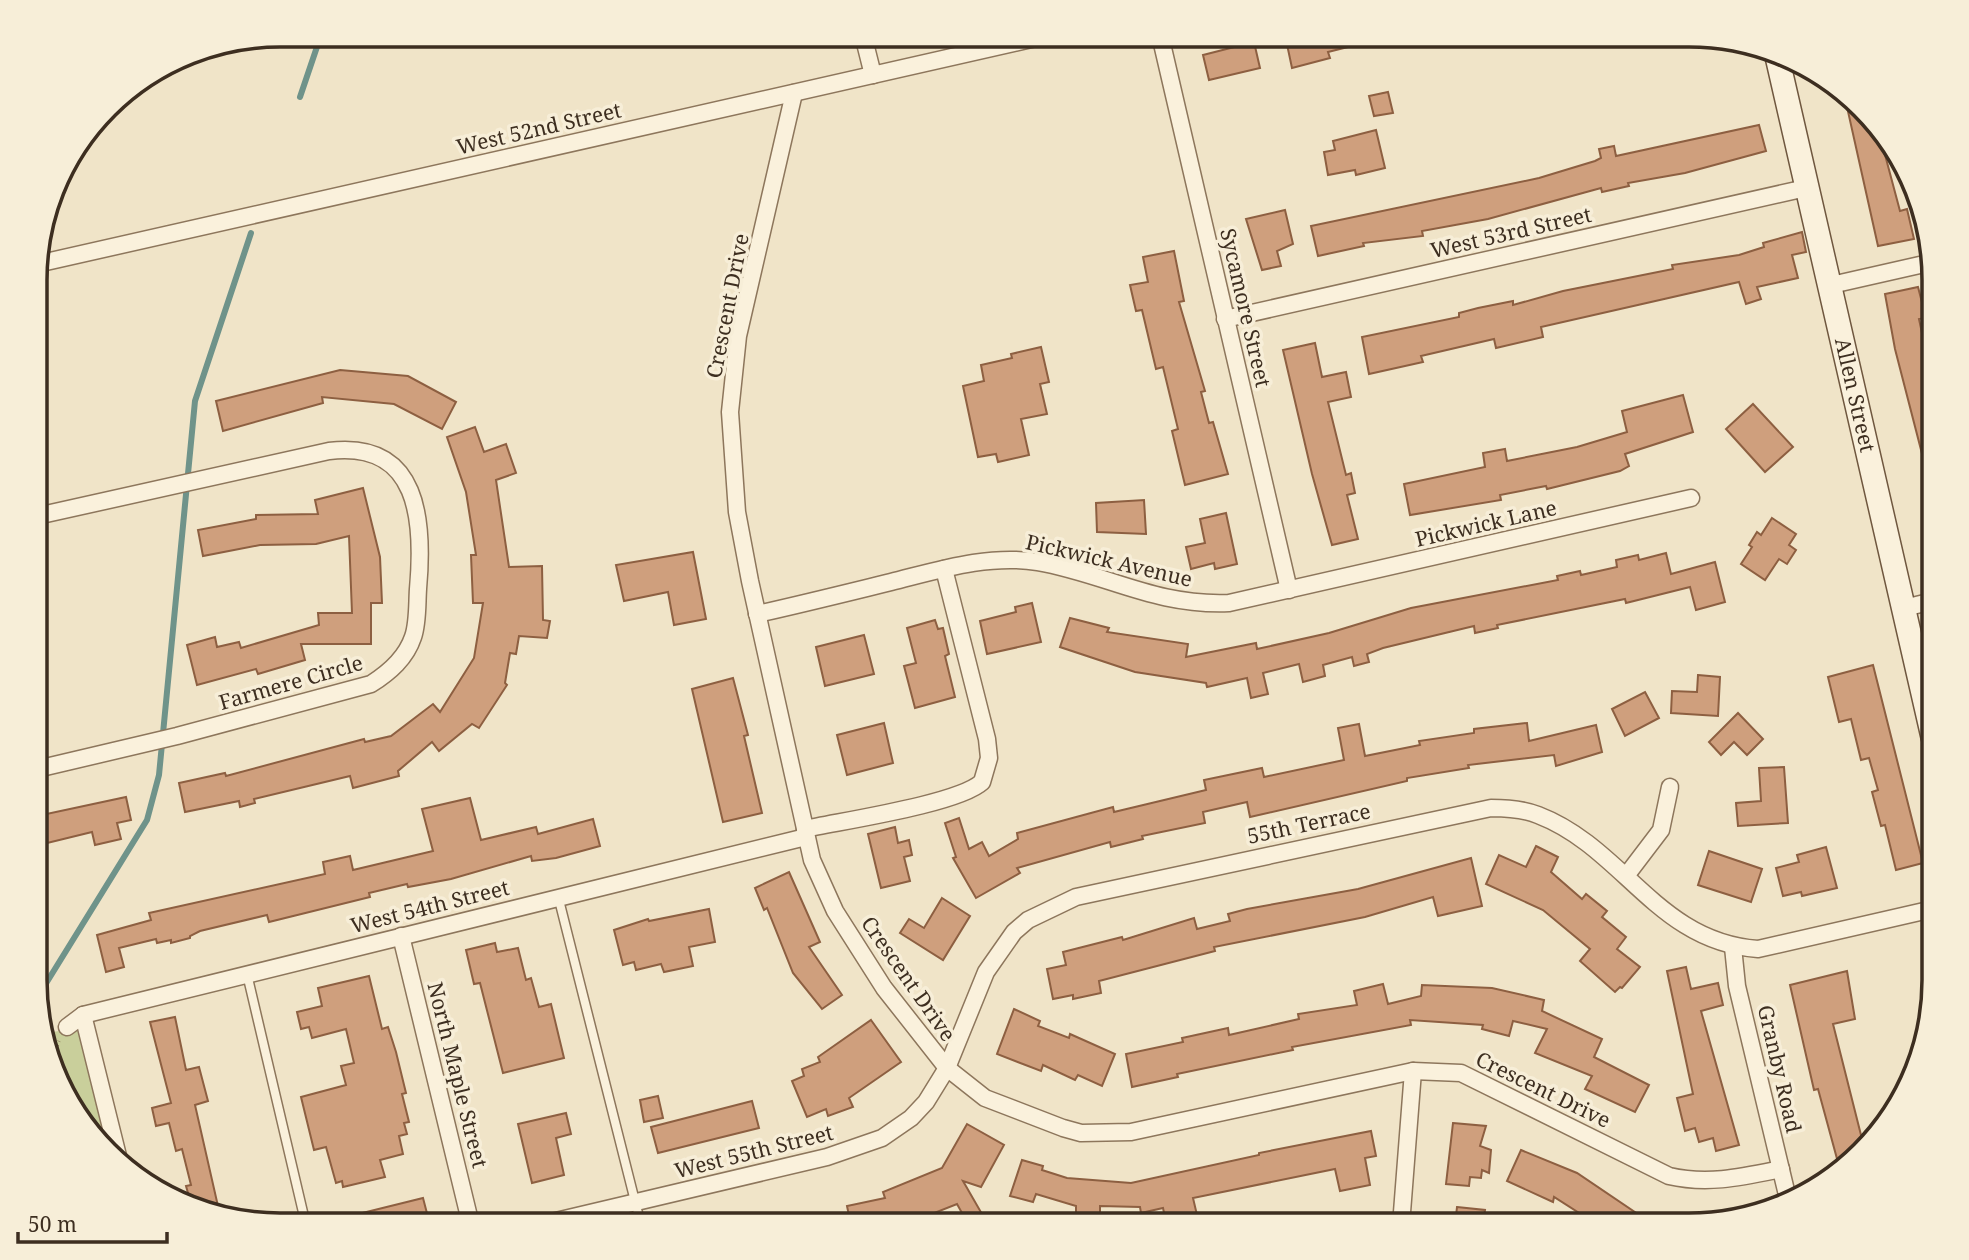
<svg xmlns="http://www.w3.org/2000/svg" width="1969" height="1260" font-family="'Noto Serif',serif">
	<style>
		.green { fill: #c9cf9b }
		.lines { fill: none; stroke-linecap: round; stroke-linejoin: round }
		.stream { stroke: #6f938a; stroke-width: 6 }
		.building { fill: #cf9f7d; stroke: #8d5f41; stroke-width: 2 }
		.lane-casing { stroke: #8d765c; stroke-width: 11 }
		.street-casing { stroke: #8d765c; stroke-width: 19 }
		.secondary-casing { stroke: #6f573f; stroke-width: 26 }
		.path { stroke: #8d765c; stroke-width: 3.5; stroke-dasharray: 5 3.5; stroke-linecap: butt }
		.lane { stroke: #faf1dc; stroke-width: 8 }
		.street { stroke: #faf1dc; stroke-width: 16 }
		.secondary { stroke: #faf1dc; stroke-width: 23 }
		.labels { text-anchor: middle; stroke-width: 7; stroke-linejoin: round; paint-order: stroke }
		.street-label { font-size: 21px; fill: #3d2e20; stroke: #f7eed8 }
		.rim { fill: none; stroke: #3d2e20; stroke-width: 3.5 }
	</style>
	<rect width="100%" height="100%" fill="#f0e4c8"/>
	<polygon class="green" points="81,1028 109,1147 68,1103 45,1033"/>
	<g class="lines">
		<g class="stream">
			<polyline points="300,97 321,35"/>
			<polyline points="37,998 147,820 159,775 195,401 251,233"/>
		</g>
	</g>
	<g class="building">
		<polygon points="1285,35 1371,35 1372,41 1328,52 1330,58 1292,68"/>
		<polygon points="1254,42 1260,68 1209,80 1203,55"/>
		<polygon points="1388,92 1393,113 1374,116 1369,96"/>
		<polygon points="1845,98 1880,136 1900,211 1907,209 1914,239 1878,246"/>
		<polygon points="1759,125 1766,151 1685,173 1628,183 1629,186 1602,192 1601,188 1488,219 1422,231 1423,236 1363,243 1364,246 1318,256 1311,226 1539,178 1595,161 1601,158 1599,149 1614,146 1616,156"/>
		<polygon points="1376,130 1385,168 1356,175 1355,170 1328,175 1324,152 1335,150 1333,141"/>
		<polygon points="1285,210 1293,244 1277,251 1281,266 1262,270 1246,219"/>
		<polygon points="1802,232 1806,252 1792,255 1798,278 1757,287 1761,299 1746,304 1739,282 1541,327 1543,337 1496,348 1494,339 1421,356 1423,362 1369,374 1362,337 1459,317 1459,313 1478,308 1513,301 1513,305 1563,291 1673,269 1672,265 1739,255 1764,247 1763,243"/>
		<polygon points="1174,251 1184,301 1179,302 1205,391 1201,392 1209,423 1213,422 1228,474 1185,485 1172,431 1178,429 1163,367 1156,369 1142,310 1136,311 1130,285 1148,282 1143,257"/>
		<polygon points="1918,287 1926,318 1919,319 1928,361 1933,360 1933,472 1927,473 1895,349 1885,294"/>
		<polygon points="1315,343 1322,377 1346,372 1351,397 1328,402 1346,475 1351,473 1355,493 1347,495 1358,539 1332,545 1312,474 1283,350"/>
		<polygon points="1041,347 1049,382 1040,384 1047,414 1021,419 1029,455 998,462 996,454 978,457 963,386 984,381 981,365 1012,358 1011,354"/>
		<polygon points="340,370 408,376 456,402 442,429 394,404 322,397 323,403 223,431 216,401"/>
		<polygon points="1683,395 1693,432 1625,454 1629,466 1620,471 1547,489 1546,486 1500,495 1501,500 1410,515 1404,484 1485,467 1483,453 1505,449 1507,461 1577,447 1627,432 1622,411"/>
		<polygon points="1753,404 1793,447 1765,472 1726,429"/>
		<polygon points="475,427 484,452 506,444 516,473 496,480 509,567 542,566 543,620 550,621 547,638 519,636 516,654 510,653 505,683 507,685 479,728 472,724 439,751 432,742 398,771 399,776 353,788 350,776 254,799 255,803 240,807 239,801 185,812 179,783 225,773 226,776 364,739 365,742 391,736 433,704 440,712 474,658 483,603 473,603 471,555 476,555 466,492 447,437"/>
		<polygon points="363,488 380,557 382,603 371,603 371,644 301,644 305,660 258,674 256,669 197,685 187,645 215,637 217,647 239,642 241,648 319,625 318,613 352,613 349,536 316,544 260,545 203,556 198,530 256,519 256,515 318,514 315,500"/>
		<polygon points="1144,500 1146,534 1097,532 1096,503"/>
		<polygon points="1226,513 1237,564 1215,569 1214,563 1191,569 1186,547 1205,543 1200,519"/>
		<polygon points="1772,518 1796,534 1789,545 1796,550 1787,564 1779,559 1765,580 1741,564 1752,547 1749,545 1757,532 1761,535"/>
		<polygon points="693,552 706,619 674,625 668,592 624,601 616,565"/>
		<polygon points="1666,553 1671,574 1715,562 1725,602 1696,610 1690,587 1626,603 1625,599 1497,625 1498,628 1475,633 1474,626 1383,648 1367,654 1369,662 1354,666 1352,657 1323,665 1325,676 1303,682 1299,664 1263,673 1268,694 1251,698 1247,678 1207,687 1206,683 1135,672 1060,647 1070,618 1109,628 1107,632 1188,644 1186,657 1256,643 1257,649 1329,633 1411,608 1558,580 1557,576 1580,571 1581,575 1617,567 1616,560 1638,555 1639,560"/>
		<polygon points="1032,603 1041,642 987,654 980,621 1016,612 1015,607"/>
		<polygon points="935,620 938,629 943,628 949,654 945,656 955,697 915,708 904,666 916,663 907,628"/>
		<polygon points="864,635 874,674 825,686 816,647"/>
		<polygon points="1873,665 1923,863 1896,870 1885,825 1881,826 1872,792 1878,790 1869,758 1861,760 1851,719 1839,722 1828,677"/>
		<polygon points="1698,675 1720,677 1718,716 1671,713 1672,691 1697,692"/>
		<polygon points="733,678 748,735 744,736 762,813 723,822 692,689"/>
		<polygon points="1645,692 1659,718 1625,736 1612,709"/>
		<polygon points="1738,713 1763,739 1747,755 1734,742 1721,755 1709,742"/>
		<polygon points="884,723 893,763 847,775 837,735"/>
		<polygon points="1527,723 1529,741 1596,725 1602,752 1556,766 1554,755 1468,765 1469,768 1407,778 1407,781 1250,817 1247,802 1203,812 1205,823 1142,836 1143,839 1111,847 1110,842 1017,868 1020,873 976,898 953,858 956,857 945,823 959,818 969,849 982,842 989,856 1018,839 1017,833 1113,807 1114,812 1206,790 1204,780 1262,768 1264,777 1344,760 1338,728 1359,724 1365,756 1420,745 1419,741 1474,733 1474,729"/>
		<polygon points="1784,767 1788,823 1738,826 1736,803 1761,801 1759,768"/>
		<polygon points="126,797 131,820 117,823 121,839 95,845 92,832 39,845 37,816"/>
		<polygon points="470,798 481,840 536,827 538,834 593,819 600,846 556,858 532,861 531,856 451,879 408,887 407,884 369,893 370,897 269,922 267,915 200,931 190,936 190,938 171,943 171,940 157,943 156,939 119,948 124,967 106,972 97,935 151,920 149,913 325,874 323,862 350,856 353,870 433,851 422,809"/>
		<polygon points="895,827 898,843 909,840 912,855 904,857 910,881 881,888 868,834"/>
		<polygon points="1536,846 1558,857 1551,872 1582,899 1586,894 1607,911 1602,917 1626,937 1617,949 1640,967 1622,988 1620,987 1615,992 1580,961 1590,949 1543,910 1486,884 1499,855 1526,867"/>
		<polygon points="1826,847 1837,888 1802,896 1801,892 1783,896 1776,868 1799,862 1797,855"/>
		<polygon points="1709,851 1762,869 1751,902 1698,885"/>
		<polygon points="1471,858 1482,906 1438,916 1433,897 1365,917 1214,947 1215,951 1099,981 1101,993 1073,999 1073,995 1053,999 1047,969 1066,965 1063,952 1122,937 1123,940 1194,918 1197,929 1230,921 1228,914 1247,909 1358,889"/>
		<polygon points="789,872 820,942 809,947 842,995 822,1009 793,973 767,908 764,910 755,888"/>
		<polygon points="942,898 970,916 943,960 900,933 909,919 924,928"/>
		<polygon points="709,909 715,942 689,947 693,966 664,972 661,964 636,970 634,962 623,965 614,930 648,919 649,921"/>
		<polygon points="495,943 497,952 518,948 526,980 531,978 539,1007 551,1004 564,1058 503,1073 480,983 474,984 466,950"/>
		<polygon points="1686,967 1691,989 1718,983 1723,1005 1701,1011 1739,1145 1716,1151 1713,1138 1699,1142 1695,1128 1685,1131 1677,1098 1693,1094 1667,971"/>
		<polygon points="1847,971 1855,1019 1833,1024 1863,1143 1839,1166 1818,1089 1814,1090 1790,985"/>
		<polygon points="369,976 382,1029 388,1027 396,1052 406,1093 402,1094 409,1122 404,1123 407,1134 399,1136 403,1154 380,1160 385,1177 343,1187 342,1181 336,1183 326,1147 314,1150 301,1097 346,1085 341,1066 354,1063 346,1029 312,1038 309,1027 301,1029 297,1012 322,1006 318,988"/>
		<polygon points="1383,984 1388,1004 1421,996 1422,985 1492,988 1544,1000 1542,1011 1602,1039 1594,1057 1649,1085 1635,1112 1585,1089 1592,1076 1535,1053 1547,1029 1513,1021 1509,1036 1482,1029 1483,1025 1410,1020 1411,1025 1292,1047 1293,1050 1177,1074 1178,1077 1132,1087 1126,1054 1183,1042 1182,1038 1228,1028 1229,1035 1299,1019 1298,1014 1357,1005 1354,991"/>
		<polygon points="1014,1009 1040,1021 1038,1026 1069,1038 1070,1034 1115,1054 1102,1086 1078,1075 1075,1080 1043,1065 1041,1071 997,1054"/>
		<polygon points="175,1017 186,1070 199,1067 208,1101 195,1105 220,1215 192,1207 186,1186 191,1185 182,1149 176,1151 169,1123 156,1126 152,1108 171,1103 150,1022"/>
		<polygon points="871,1020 901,1062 849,1098 853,1107 828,1116 826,1109 807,1117 792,1081 804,1076 802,1069 820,1062 818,1057"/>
		<polygon points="658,1096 663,1118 644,1122 640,1100"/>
		<polygon points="752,1101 759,1128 658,1153 651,1127"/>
		<polygon points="566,1113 571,1134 556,1138 564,1175 532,1183 518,1124"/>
		<polygon points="1453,1123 1486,1126 1480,1146 1491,1150 1489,1173 1482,1170 1481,1178 1470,1177 1469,1186 1446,1184"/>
		<polygon points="967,1124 1004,1145 981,1187 963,1181 982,1214 967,1222 957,1204 929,1215 933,1225 851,1225 847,1206 885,1198 883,1192 942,1168"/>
		<polygon points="1371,1131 1376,1156 1365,1158 1370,1185 1340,1191 1335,1169 1193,1198 1197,1215 1166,1222 1163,1208 1141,1213 1140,1207 1100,1206 1100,1225 1076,1225 1076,1206 1036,1194 1033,1202 1010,1196 1022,1160 1043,1166 1042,1170 1067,1178 1131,1183 1259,1155 1259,1153"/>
		<polygon points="1521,1150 1577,1173 1654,1225 1598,1225 1554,1197 1553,1202 1507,1181"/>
		<polygon points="423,1198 429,1221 413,1225 339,1225 338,1219"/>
		<polygon points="1457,1207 1485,1210 1483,1225 1455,1225"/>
	</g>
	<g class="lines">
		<defs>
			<g id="lane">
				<polyline points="558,896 641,1225"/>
				<polyline points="247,974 306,1225"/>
			</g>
			<g id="street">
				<polyline points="863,35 873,75"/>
				<polyline points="1160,35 1289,590"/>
				<path d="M794 93 738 336 730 412 737 512 750 581 812 860 835 911 884 988 947 1068 985 1098 1063 1128 1081 1133 1131 1132 1413 1071 1461 1073 1669 1176C1708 1185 1742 1177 1781 1169"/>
				<polyline points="37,264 1049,35"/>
				<polyline points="1827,286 1933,262"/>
				<polyline points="1225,319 1806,188"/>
				<path d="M37 516 329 451C420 440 424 522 418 589 417 604 418 623 413 637 406 658 390 672 371 684L177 736 37 769"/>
				<polyline points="1904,608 1933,601"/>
				<path d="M757 614C802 604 846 593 891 582 939 570 988 554 1038 562 1107 574 1154 606 1229 603L1691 498"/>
				<path d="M805 829C841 821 958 804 982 782L989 758 987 739 944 569"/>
				<polyline points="1626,876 1661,830 1670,787"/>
				<polyline points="401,936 471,1225"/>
				<polyline points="1733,947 1737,986 1788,1199"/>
				<polyline points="83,1015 118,1156"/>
				<polyline points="67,1027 83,1015 806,837"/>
				<path d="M539 1225 827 1157 882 1138 911 1118 926 1102 947 1068 986 972 1014 932 1028 920 1076 897 1491 808C1507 808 1523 809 1538 815 1624 848 1657 942 1758 949L1933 909"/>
				<polyline points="1401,1225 1413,1071"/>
			</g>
			<g id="secondary">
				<path id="s1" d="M1776 52 1933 737"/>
			</g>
		</defs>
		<use href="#lane" class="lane-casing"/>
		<use href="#street" class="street-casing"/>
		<use href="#secondary" class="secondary-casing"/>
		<polyline class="path" points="52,1057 59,1041"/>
		<use href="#lane" class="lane"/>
		<use href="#street" class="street"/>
		<use href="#secondary" class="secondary"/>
	</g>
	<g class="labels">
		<g class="street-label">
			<text transform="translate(539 129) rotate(-13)" y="7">West 52nd Street</text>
			<text transform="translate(1511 233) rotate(-13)" y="7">West 53rd Street</text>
			<text transform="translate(728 306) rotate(-79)" y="7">Crescent Drive</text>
			<text transform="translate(1245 308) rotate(77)" y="7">Sycamore Street</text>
			<text dy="7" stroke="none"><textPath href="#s1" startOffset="352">Allen Street</textPath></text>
			<text transform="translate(1486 524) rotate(-13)" y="7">Pickwick Lane</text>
			<text transform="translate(1109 561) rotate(13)" y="7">Pickwick Avenue</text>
			<text transform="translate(291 683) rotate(-16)" y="7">Farmere Circle</text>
			<text transform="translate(1309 824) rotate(-12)" y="7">55th Terrace</text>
			<text transform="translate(430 907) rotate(-14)" y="7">West 54th Street</text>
			<text transform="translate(908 979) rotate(55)" y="7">Crescent Drive</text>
			<text transform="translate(1779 1069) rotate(77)" y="7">Granby Road</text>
			<text transform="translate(457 1075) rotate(76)" y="7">North Maple Street</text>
			<text transform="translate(1543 1090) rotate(26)" y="7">Crescent Drive</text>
			<text transform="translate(754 1152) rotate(-14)" y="7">West 55th Street</text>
		</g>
	</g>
	<path d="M0 0H1969V1260H0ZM280 47H1689A233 233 0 0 1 1922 280V980A233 233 0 0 1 1689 1213H280A233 233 0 0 1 47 980V280A233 233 0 0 1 280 47Z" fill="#f7eed8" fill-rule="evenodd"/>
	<path class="rim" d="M280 47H1689A233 233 0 0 1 1922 280V980A233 233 0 0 1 1689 1213H280A233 233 0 0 1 47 980V280A233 233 0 0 1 280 47Z"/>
	<path d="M18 1232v10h149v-10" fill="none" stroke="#3d2e20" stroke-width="3.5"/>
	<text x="28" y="1232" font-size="21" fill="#3d2e20" stroke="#f7eed8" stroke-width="5" paint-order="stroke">50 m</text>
</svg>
